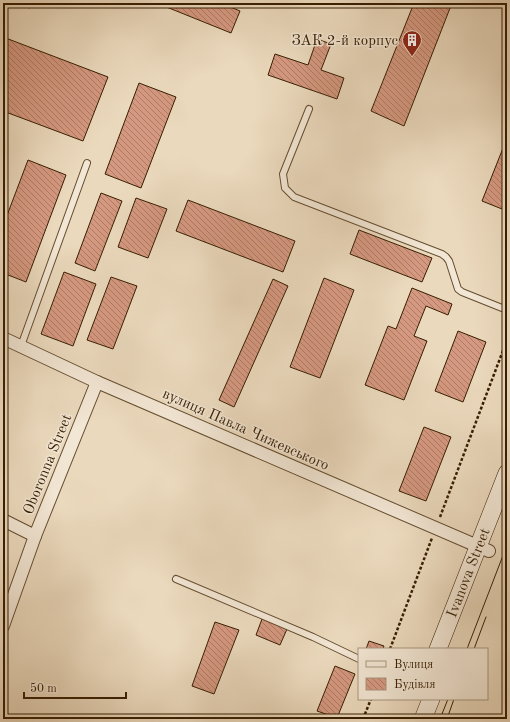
<svg xmlns="http://www.w3.org/2000/svg" width="510" height="722" font-family="'Old Standard TT',serif">
	<style>
		.building { fill: url(#building-back-hatch); stroke: #371e00 }
		.lines { fill: none; stroke-linecap: round; stroke-linejoin: round }
		.service-casing { stroke: #644d2f; stroke-width: 8 }
		.minor-casing { stroke: #644d2f; stroke-width: 14 }
		.secondary-casing { stroke: #371e00; stroke-width: 18 }
		.path { stroke: #371e00; stroke-width: 2.5; stroke-dasharray: 3 2; stroke-linecap: butt }
		.service { stroke: #f2e6d4; stroke-width: 6 }
		.minor { stroke: #f2e6d4; stroke-width: 12 }
		.secondary { stroke: #f2e6d4; stroke-width: 17 }
		.tram { stroke: #371e00; stroke-width: 1 }
		.labels { text-anchor: middle; stroke-width: 3; stroke-linejoin: round; paint-order: stroke }
		.poi-label { font-size: 15px; fill: #371e00; stroke: #f2e6d4; text-anchor: end }
		.street-label { font-size: 15px; fill: #371e00; stroke: #f2e6d4 }
	</style>
	<defs>
		<pattern id="building-back-hatch" width="6" height="6" patternUnits="userSpaceOnUse"><rect width="6" height="6" fill="#d59880"/><path d="M-1 5l2 2M0 0l6 6M5-1l2 2" fill="none" stroke="#ae7b66"/></pattern>
	</defs>
	<rect width="100%" height="100%" fill="#ebd9bd"/>
	<filter id="stains"><feTurbulence type="fractalNoise" baseFrequency=".005" numOctaves="4"/><feColorMatrix values="0 0 0 0 .2 0 0 0 0 .09 0 0 0 0 .02 0 0 0 .5 -.17"/></filter>
	<radialGradient id="worn" r=".72"><stop offset=".6" stop-color="#630" stop-opacity="0"/><stop offset="1" stop-color="#630" stop-opacity=".3"/></radialGradient>
	<g class="building">
		<polygon points="16,3 32,3 30,8"/>
		<polygon points="165,3 221,3 240,11 231,33 164,6"/>
		<polygon points="414,3 452,3 404,126 371,111"/>
		<polygon points="3,37 108,77 83,141 3,111"/>
		<polygon points="317,39 331,44 321,70 344,78 337,99 268,75 275,54 308,65"/>
		<polygon points="139,83 176,97 141,188 105,174"/>
		<polygon points="507,138 507,211 482,201"/>
		<polygon points="28,160 66,175 26,282 3,273 3,226"/>
		<polygon points="101,193 122,201 95,271 75,263"/>
		<polygon points="136,198 167,209 148,258 118,247"/>
		<polygon points="188,200 295,241 283,272 176,231"/>
		<polygon points="359,230 432,258 422,282 350,254"/>
		<polygon points="64,272 96,284 73,346 41,334"/>
		<polygon points="111,277 137,286 113,349 87,340"/>
		<polygon points="324,278 354,290 320,378 290,367"/>
		<polygon points="273,279 288,286 234,407 219,400"/>
		<polygon points="412,288 452,304 448,315 426,306 414,336 427,341 404,400 365,385 388,326 396,329"/>
		<polygon points="458,331 486,342 463,402 435,391"/>
		<polygon points="424,427 451,437 426,501 399,491"/>
		<polygon points="262,619 287,629 280,645 256,635"/>
		<polygon points="215,622 239,630 214,694 192,686"/>
		<polygon points="369,641 384,646 383,649 366,649"/>
		<polygon points="335,666 355,674 337,718 317,711"/>
	</g>
	<g class="lines">
		<defs>
			<g id="service">
				<polyline points="309,109 283,174 285,188 294,197 442,254 446,257 449,261 458,289 462,292 507,310"/>
				<polyline points="21,346 87,163"/>
				<polyline points="176,579 313,637 359,659"/>
			</g>
			<g id="minor">
				<polyline points="3,338 97,382 489,551"/>
				<polyline points="3,520 35,536"/>
				<polyline points="3,626 35,536 97,382"/>
			</g>
			<g id="secondary">
				<path id="s1" d="M438 649 507 473"/>
				<polyline points="423,719 431,699"/>
			</g>
		</defs>
		<use href="#service" class="service-casing"/>
		<use href="#minor" class="minor-casing"/>
		<use href="#secondary" class="secondary-casing"/>
		<g class="path">
			<polyline points="440,517 507,340"/>
			<polyline points="390,649 432,538"/>
			<polyline points="363,719 371,699"/>
		</g>
		<use href="#service" class="service"/>
		<use href="#minor" class="minor"/>
		<use href="#secondary" class="secondary"/>
		<g class="tram">
			<polyline points="467,649 507,545"/>
			<polyline points="474,649 486,617"/>
			<polyline points="440,719 448,699"/>
			<polyline points="447,719 454,699"/>
		</g>
	</g>
	<defs>
		<symbol id="building-pin" viewBox="-11 -11 22 30"><path d="M0 17L-7.5 6A9.5 9.5 0 1 1 7.5 6Z" fill="#8f2418" stroke="#f2e6d4"/><path d="M-4-6H4V6H1V3H-1V6H-4ZM-2.5-4.3h1.7v1.8h-1.7ZM.8-4.3h1.7v1.8H.8ZM-2.5-1h1.7V.8h-1.7ZM.8-1h1.7V.8H.8Z" fill="#fff"/></symbol>
	</defs>
	<g fill-rule="evenodd">
		<use href="#building-pin" x="401" y="29" width="22" height="30"/>
	</g>
	<g class="labels">
		<g class="poi-label">
			<text x="398" y="45">ЗАК 2-й корпус</text>
		</g>
		<g class="street-label">
			<text transform="translate(246 429) rotate(24)" y="5">вулиця Павла Чижевського</text>
			<text transform="translate(47 464) rotate(-68)" y="5">Oboronna Street</text>
			<text dy="5" stroke="none"><textPath href="#s1" startOffset="82">Ivanova Street</textPath></text>
		</g>
	</g>
	<rect width="510" height="722" fill="none" stroke="#ebd9bd" stroke-width="16"/>
	<rect x="4" y="4" width="502" height="714" fill="none" stroke="#371e00" stroke-width="2"/>
	<rect x="8" y="8" width="494" height="706" fill="none" stroke="#371e00"/>
	<rect x="358" y="648" width="130" height="52" fill="#f2e6d4" stroke="#a7967f"/>
	<rect x="366" y="661" width="20" height="6" fill="#f2e6d4" stroke="#a7967f"/>
	<text x="394" y="668" font-size="12" fill="#371e00">Вулиця</text>
	<rect x="366" y="678" width="20" height="12" fill="url(#building-back-hatch)" stroke="#a7967f"/>
	<text x="394" y="688" font-size="12" fill="#371e00">Будівля</text>
	<path d="M24 692v6h102v-6" fill="none" stroke="#371e00" stroke-width="2"/>
	<text x="30" y="692" font-size="12" fill="#371e00" stroke="#f2e6d4" stroke-width="3" paint-order="stroke">50 m</text>
	<rect width="100%" height="100%" filter="url(#stains)"/>
	<rect width="100%" height="100%" fill="url(#worn)"/>
</svg>
